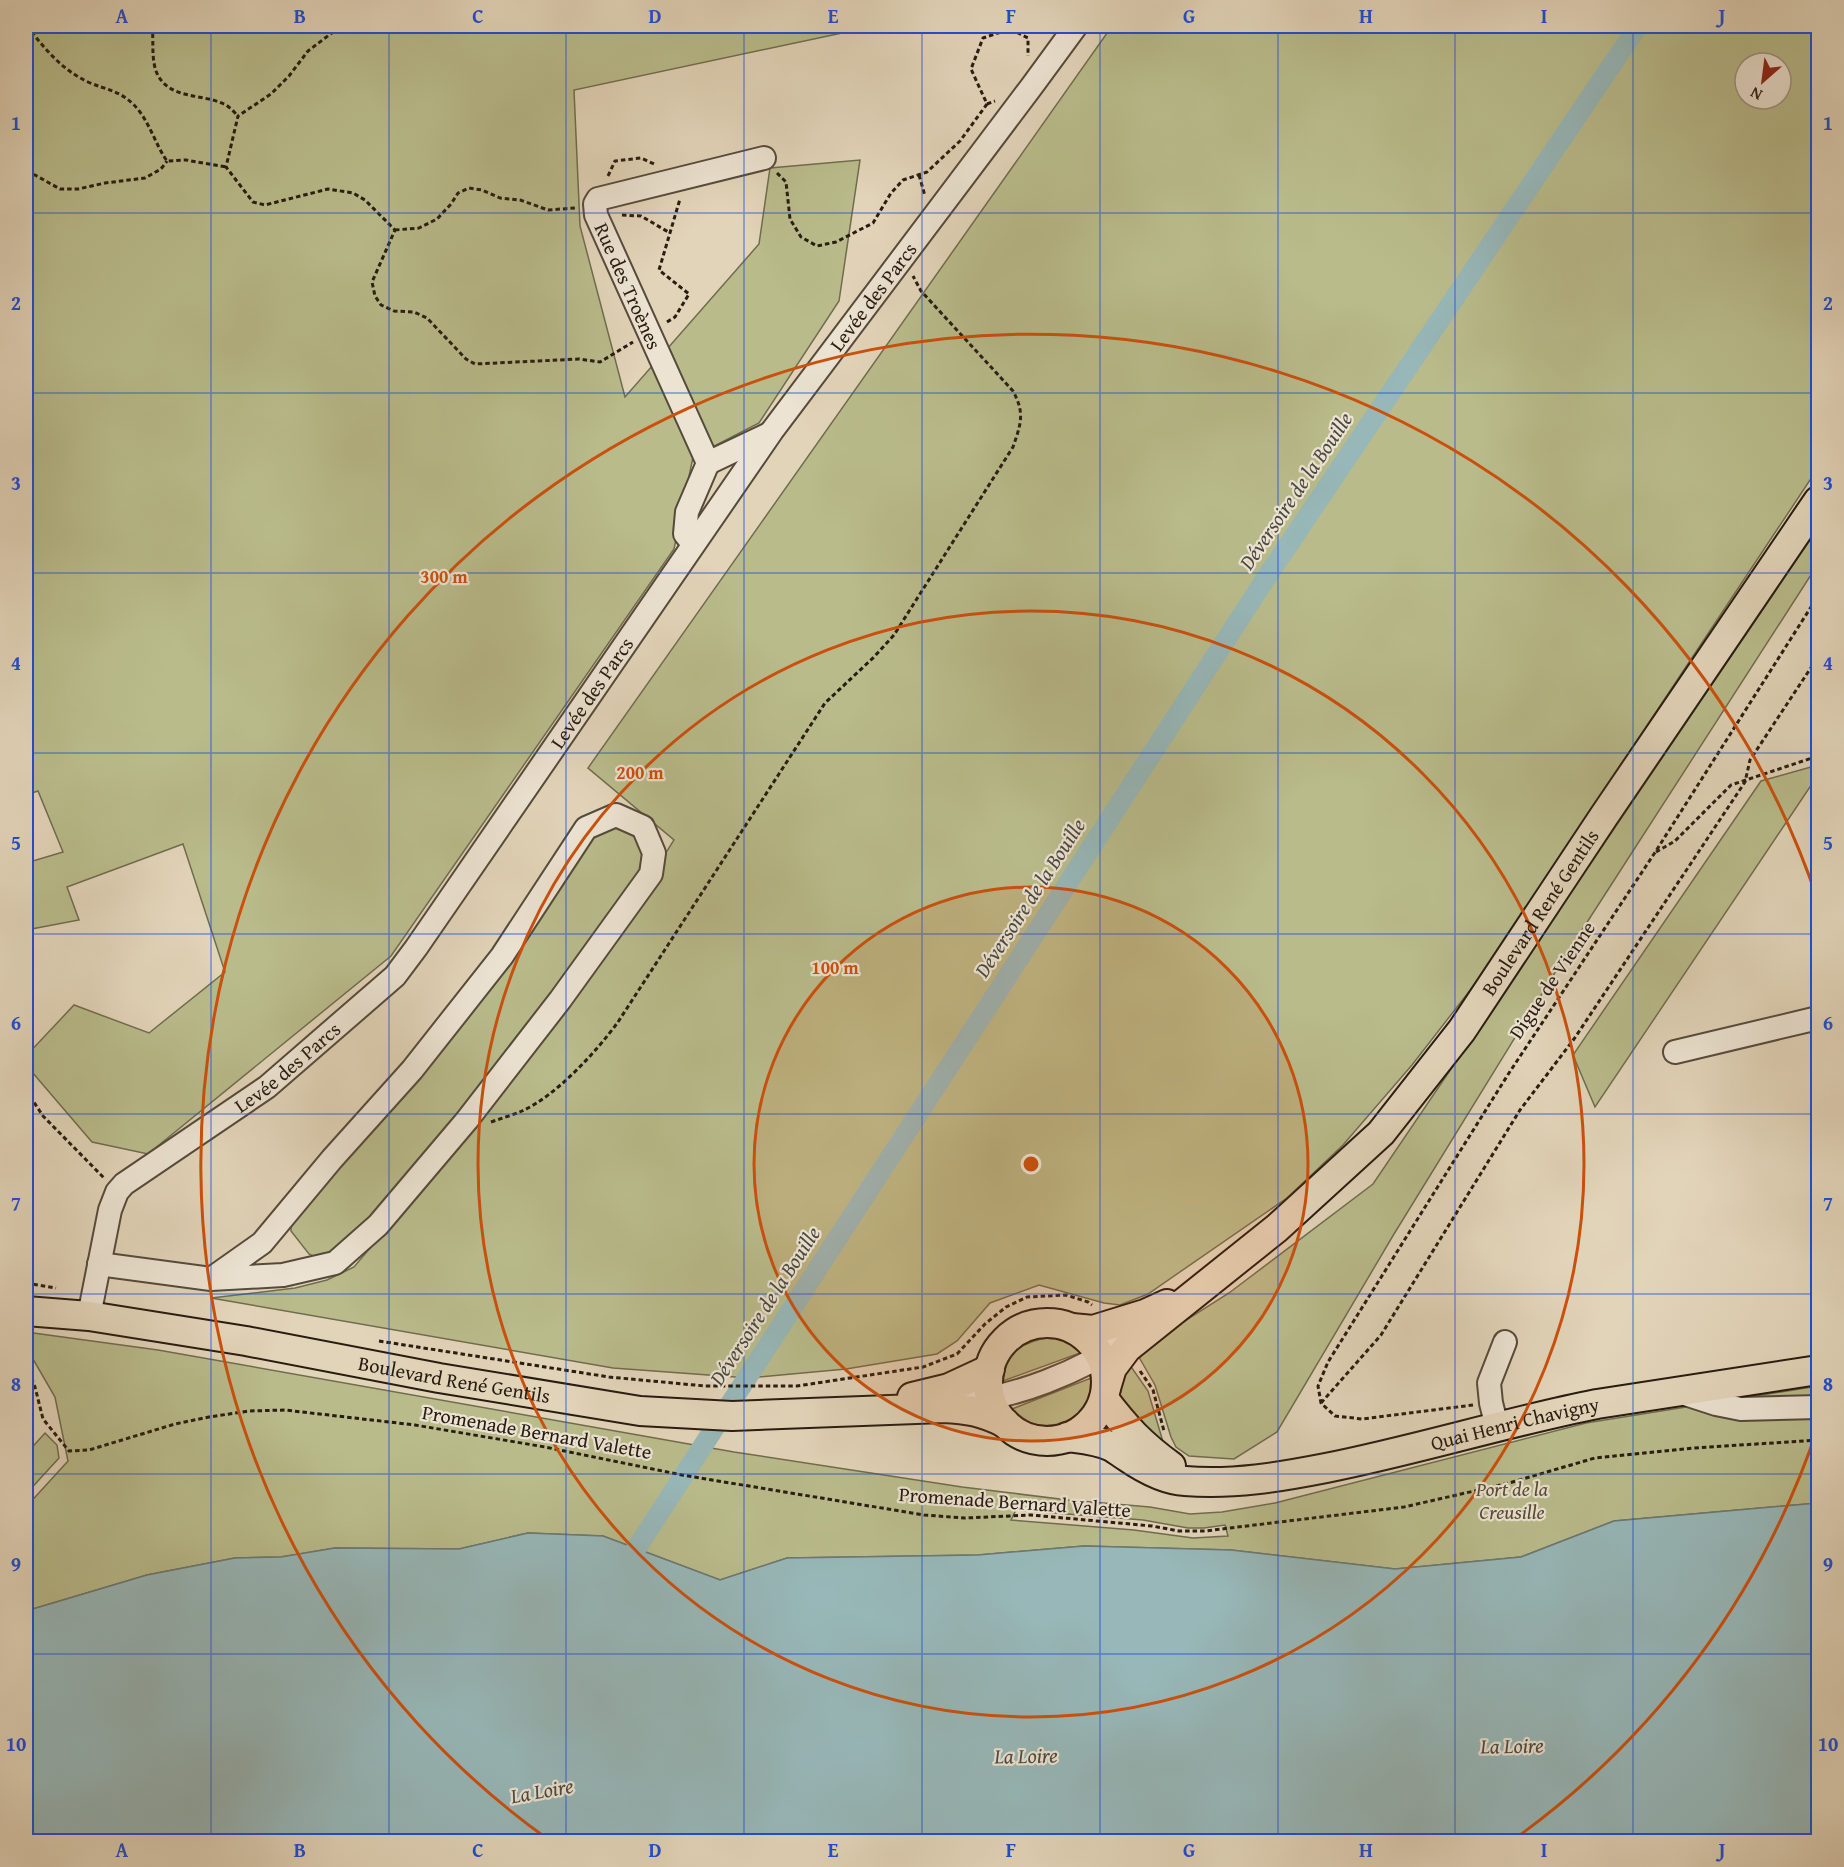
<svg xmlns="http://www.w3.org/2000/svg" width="1844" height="1867" font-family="'Gentium Book Plus',serif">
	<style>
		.green { fill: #b9bb8b; stroke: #706c4e; stroke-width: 1.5; fill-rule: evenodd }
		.water { fill: #97b7b8; stroke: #6b7975; stroke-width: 1.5 }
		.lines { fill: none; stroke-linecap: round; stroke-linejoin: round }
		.canal { stroke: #97b7b8; stroke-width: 20 }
		.minor-casing { stroke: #564a3b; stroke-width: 26 }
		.major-casing { stroke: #281c11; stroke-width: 32 }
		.path { stroke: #281c11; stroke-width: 3; stroke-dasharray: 4.5 3; stroke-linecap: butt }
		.minor { stroke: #ece3d2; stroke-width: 22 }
		.major { stroke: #e2d4b9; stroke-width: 28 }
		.grid { fill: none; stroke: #1d4ed8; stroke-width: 1.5; stroke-opacity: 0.55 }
		.ring { fill: none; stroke: #cb500d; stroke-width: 3 }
		.labels { text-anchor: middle; stroke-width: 4.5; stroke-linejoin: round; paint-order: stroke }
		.street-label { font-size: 20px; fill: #281c11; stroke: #ece3d2 }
		.park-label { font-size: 20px; font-style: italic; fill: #544c36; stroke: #ece3d2 }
		.water-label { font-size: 21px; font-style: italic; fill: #494a43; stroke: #ece3d2 }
		.centre { fill: #cb500d; stroke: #ece3d2; stroke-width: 3 }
		.ring-label { font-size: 18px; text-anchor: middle; font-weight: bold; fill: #cb500d; stroke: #ece3d2; stroke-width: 4.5; stroke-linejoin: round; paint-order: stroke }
		.neatline { fill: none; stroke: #1d4ed8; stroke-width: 2 }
		.grid-label { font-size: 20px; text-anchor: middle; font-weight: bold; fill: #1d4ed8 }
	</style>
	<rect width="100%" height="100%" fill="#e2d4b9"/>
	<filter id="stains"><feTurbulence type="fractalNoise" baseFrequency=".00333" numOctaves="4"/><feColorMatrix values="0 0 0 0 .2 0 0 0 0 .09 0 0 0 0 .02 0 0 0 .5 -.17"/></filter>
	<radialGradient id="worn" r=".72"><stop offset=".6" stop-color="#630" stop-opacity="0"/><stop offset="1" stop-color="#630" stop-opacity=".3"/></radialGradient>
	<g class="green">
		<polygon points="26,26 875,26 574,90 580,226 625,397 759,244 770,168 860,160 839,301 759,423 693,457 674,549 391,956 148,1154 92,1142 26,1065 26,1056 74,1005 149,1033 225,972 183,844 67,887 79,920 26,930 26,863 63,852 38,791 26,795"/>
		<path d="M1112 26H1818V468L1478 980 1412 1065 1343 1145 1287 1198 1148 1294 1120 1305 1104 1303 1039 1285 990 1303 957 1341 937 1354 846 1369 749 1378 613 1368 211 1298 295 1288 327 1280 354 1267 457 1146 599 959 674 840 588 768ZM1745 63H1781V99H1745Z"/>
		<polygon points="1818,528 1818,564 1564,958 1394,1234 1277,1432 1234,1459 1189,1456 1176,1447 1171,1437 1155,1385 1136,1352 1229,1293 1373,1184"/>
		<polygon points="1818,765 1818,775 1595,1107 1573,1055 1761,781"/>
		<polygon points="604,825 637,830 647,861 513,1053 350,1244 321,1260 309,1254 291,1231 291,1219 576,850"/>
		<path d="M26 1332 158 1350 734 1452 962 1487 1068 1500 1150 1507 1190 1514 1222 1512 1275 1503 1586 1423 1818 1386V1503L1614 1521 1521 1557 1395 1569 1231 1550 1084 1546 978 1555 787 1558 720 1580 603 1536 528 1533 459 1549 335 1548 281 1557 235 1558 147 1575 26 1611V1507L68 1461 55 1397 26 1347ZM1016 1510 1143 1520 1188 1528H1204L1225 1525 1228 1536 1193 1538 1134 1530 1011 1520Z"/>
		<path d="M1052 1337 1068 1340 1080 1353 1003 1381C1005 1351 1024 1341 1052 1337Z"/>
		<polygon points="1127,1361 1148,1391 1166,1452 1117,1402 1118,1378"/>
		<path d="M1091 1378C1091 1383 1091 1388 1090 1393 1086 1416 1057 1430 1035 1424 1026 1422 1019 1415 1012 1409Z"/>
		<polygon points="45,1433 57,1445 59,1458 26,1494 26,1454"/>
	</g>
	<polygon class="water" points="1818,1503 1818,1841 26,1841 26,1611 147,1575 235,1558 281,1557 335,1548 459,1549 528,1533 603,1536 720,1580 787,1558 978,1555 1084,1546 1231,1550 1395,1569 1521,1557 1614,1521"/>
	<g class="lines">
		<polyline class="canal" points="623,1569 1268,575 1638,26"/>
		<defs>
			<g id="minor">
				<polyline points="708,463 769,434"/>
				<polyline points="693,544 685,534 687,512 708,463 596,215 595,204 598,199 764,158"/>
				<polyline points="1675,1052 1818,1018"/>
				<polyline points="99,1264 211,1279 283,1275 335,1263 378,1225 467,1120 560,1000 651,874 654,853 643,827 616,815 586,828 502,956 412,1070 332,1159 262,1243 211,1279"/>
				<path id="s1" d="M89 1316 110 1210 117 1192 124 1184 267 1087 395 976 416 948 772 431 1032 86 1076 26"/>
				<polyline points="1679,1392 1716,1404 1741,1409 1818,1407"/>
				<path d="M954 1403C1013 1399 1081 1372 1129 1338"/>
				<polyline points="1497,1427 1491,1403 1489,1383 1505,1342"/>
			</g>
			<g id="major">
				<path id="s2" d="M26 1311 89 1316 246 1341 439 1378 640 1411 732 1416 943 1408C969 1409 982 1412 1005 1423"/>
				<circle cx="1047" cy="1382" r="59"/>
				<polyline points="1072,1328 1093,1330 1145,1314 1167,1304"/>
				<path id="s3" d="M1106 1388 1112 1368 1127 1348 1277 1228 1381 1133 1462 1030 1604 816 1818 501"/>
				<polyline points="912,1397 949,1388 990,1369"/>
				<path d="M1104 1399C1126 1428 1141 1444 1171 1466"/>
				<path id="s4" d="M1067 1437C1082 1439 1098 1440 1112 1447 1117 1450 1122 1454 1127 1457 1143 1468 1166 1480 1185 1481 1233 1485 1280 1477 1326 1468 1417 1450 1506 1422 1597 1404L1818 1370"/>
			</g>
		</defs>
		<use href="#minor" class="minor-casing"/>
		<use href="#major" class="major-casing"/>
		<g class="path">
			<path d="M27 26C44 48 62 70 88 82 106 90 119 90 134 105 149 120 155 144 167 161L186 160 226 167"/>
			<path d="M152 26C154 41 151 56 156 71 167 100 201 93 224 104 229 106 234 112 238 116"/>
			<polyline points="348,26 333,32 308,51 289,76 271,94 238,116 226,167 253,202 265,205 328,189 353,193 365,200 395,230 372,282 375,296 381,305 394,311 414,312 427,318 466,359 475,364 579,359 600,362 633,342"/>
			<polyline points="987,104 995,101"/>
			<polyline points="26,173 35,175 60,189 78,189 105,183 145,178 161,169 167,161"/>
			<polyline points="777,173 786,182 790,219 801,237 817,246 836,242 873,223 891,193 903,180 927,172 960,141 987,104 971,69 983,38 1010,29 1028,38 1028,56"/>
			<polyline points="919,175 925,196"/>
			<polyline points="608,176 615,161 641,158 654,164"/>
			<polyline points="622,215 641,216 670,233"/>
			<polyline points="395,230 419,228 437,219 451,204 458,193 469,188 482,190 500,198 520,200 548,210 575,208"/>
			<polyline points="667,322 675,317 689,294 659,270 680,199"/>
			<polyline points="1656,852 1675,841 1731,785 1818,756"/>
			<polyline points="26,1090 43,1116 104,1178"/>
			<path d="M491 1122C502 1118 513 1115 522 1111 557 1095 596 1052 618 1022L825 703 874 657 894 635 1013 447C1021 424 1025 413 1013 391L921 291 913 276"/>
			<polyline points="26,1283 56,1288"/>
			<polyline points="379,1341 609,1377 705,1386 797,1386 923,1367 957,1354 985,1324 1006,1307 1027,1297 1066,1295 1088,1302 1092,1305"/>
			<polyline points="26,1364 35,1387 43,1419 69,1451 89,1450 175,1424 209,1417 249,1411 285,1410 415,1425 545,1447 682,1475 924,1515 965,1518 1031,1515 1152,1526 1179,1531 1205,1531 1404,1507 1509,1483 1595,1458 1695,1448 1818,1440"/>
			<polyline points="1140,1371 1153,1390 1164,1431"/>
			<polyline points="1321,1403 1381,1335 1520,1110 1574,1039 1745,782 1750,760 1818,657"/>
			<polyline points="1473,1405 1362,1419 1335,1416 1321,1403 1318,1386 1328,1362 1509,1073 1654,854 1818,596"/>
		</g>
		<use href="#minor" class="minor"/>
		<use href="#major" class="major"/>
	</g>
	<path class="grid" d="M211 26V1842M389 26V1842M566 26V1842M744 26V1842M922 26V1842M1100 26V1842M1278 26V1842M1455 26V1842M1633 26V1842M26 213H1818M26 393H1818M26 573H1818M26 753H1818M26 934H1818M26 1114H1818M26 1294H1818M26 1474H1818M26 1654H1818"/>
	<circle cx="1031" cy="1164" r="277" fill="#cb500d" fill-opacity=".12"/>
	<g class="ring">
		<circle cx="1031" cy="1164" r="277"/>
		<circle cx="1031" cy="1164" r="553"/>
		<path d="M1818 1427A830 830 0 0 1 1513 1840M549 1840A830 830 0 1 1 1818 901"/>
	</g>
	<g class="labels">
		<g class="street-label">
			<text transform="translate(628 286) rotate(66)" y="7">Rue des Troènes</text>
			<text dy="7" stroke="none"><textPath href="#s1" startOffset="1311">Levée des Parcs</textPath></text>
			<text dy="7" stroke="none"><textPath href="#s1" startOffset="825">Levée des Parcs</textPath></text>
			<text dy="7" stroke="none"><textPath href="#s3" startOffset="651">Boulevard René Gentils</textPath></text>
			<text transform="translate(1552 980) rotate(-56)" y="7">Digue de Vienne</text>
			<text dy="7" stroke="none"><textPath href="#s1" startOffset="339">Levée des Parcs</textPath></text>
			<text dy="7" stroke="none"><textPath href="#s2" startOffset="434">Boulevard René Gentils</textPath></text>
			<text dy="7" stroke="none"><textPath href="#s4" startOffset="464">Quai Henri Chavigny</textPath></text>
			<text transform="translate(537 1432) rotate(10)" y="7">Promenade Bernard Valette</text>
			<text transform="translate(1015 1502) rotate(4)" y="7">Promenade Bernard Valette</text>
		</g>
		<g class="park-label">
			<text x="1512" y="1496">Port de la<tspan x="1512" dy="23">Creusille</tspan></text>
		</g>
		<g class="water-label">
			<text transform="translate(1296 491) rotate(-56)" y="7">Déversoire de la Bouille</text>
			<text transform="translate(1030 898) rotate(-57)" y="7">Déversoire de la Bouille</text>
			<text transform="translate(765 1306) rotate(-57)" y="7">Déversoire de la Bouille</text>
			<text transform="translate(1512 1746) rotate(-1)" y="7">La Loire</text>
			<text transform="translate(1026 1756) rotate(-1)" y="7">La Loire</text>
			<text transform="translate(542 1791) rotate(-10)" y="7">La Loire</text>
		</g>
	</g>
	<circle cx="1031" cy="1164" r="9" class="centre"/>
	<g class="ring-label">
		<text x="444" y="583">300 m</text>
		<text x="640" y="779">200 m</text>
		<text x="835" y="974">100 m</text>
	</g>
	<rect width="1844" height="1867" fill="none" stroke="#e2d4b9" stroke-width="66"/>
	<g transform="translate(1763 81) rotate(208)"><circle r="28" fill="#ece3d2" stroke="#9e9385" stroke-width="1.5"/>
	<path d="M0-4.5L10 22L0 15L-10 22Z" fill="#8f2418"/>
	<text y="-9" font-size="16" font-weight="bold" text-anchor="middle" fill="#281c11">N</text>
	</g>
	<rect x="33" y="33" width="1778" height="1801" class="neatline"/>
	<g class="grid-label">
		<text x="122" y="23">A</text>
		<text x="300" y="23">B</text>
		<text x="478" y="23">C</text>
		<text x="655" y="23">D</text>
		<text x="833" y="23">E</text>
		<text x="1011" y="23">F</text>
		<text x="1189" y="23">G</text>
		<text x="1366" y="23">H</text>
		<text x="1544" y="23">I</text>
		<text x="1722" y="23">J</text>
		<text x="16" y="130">1</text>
		<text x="1828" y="130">1</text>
		<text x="16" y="310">2</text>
		<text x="1828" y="310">2</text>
		<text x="16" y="490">3</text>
		<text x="1828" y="490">3</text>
		<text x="16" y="670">4</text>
		<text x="1828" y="670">4</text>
		<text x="16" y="850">5</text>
		<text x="1828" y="850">5</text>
		<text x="16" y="1030">6</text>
		<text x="1828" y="1030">6</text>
		<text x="16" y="1210">7</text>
		<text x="1828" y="1210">7</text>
		<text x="16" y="1391">8</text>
		<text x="1828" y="1391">8</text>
		<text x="16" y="1571">9</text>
		<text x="1828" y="1571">9</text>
		<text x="16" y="1751">10</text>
		<text x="1828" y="1751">10</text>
		<text x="122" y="1857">A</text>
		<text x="300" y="1857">B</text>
		<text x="478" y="1857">C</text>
		<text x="655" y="1857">D</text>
		<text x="833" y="1857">E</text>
		<text x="1011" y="1857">F</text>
		<text x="1189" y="1857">G</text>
		<text x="1366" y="1857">H</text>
		<text x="1544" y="1857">I</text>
		<text x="1722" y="1857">J</text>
	</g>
	<rect width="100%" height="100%" filter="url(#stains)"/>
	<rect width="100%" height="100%" fill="url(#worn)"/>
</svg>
